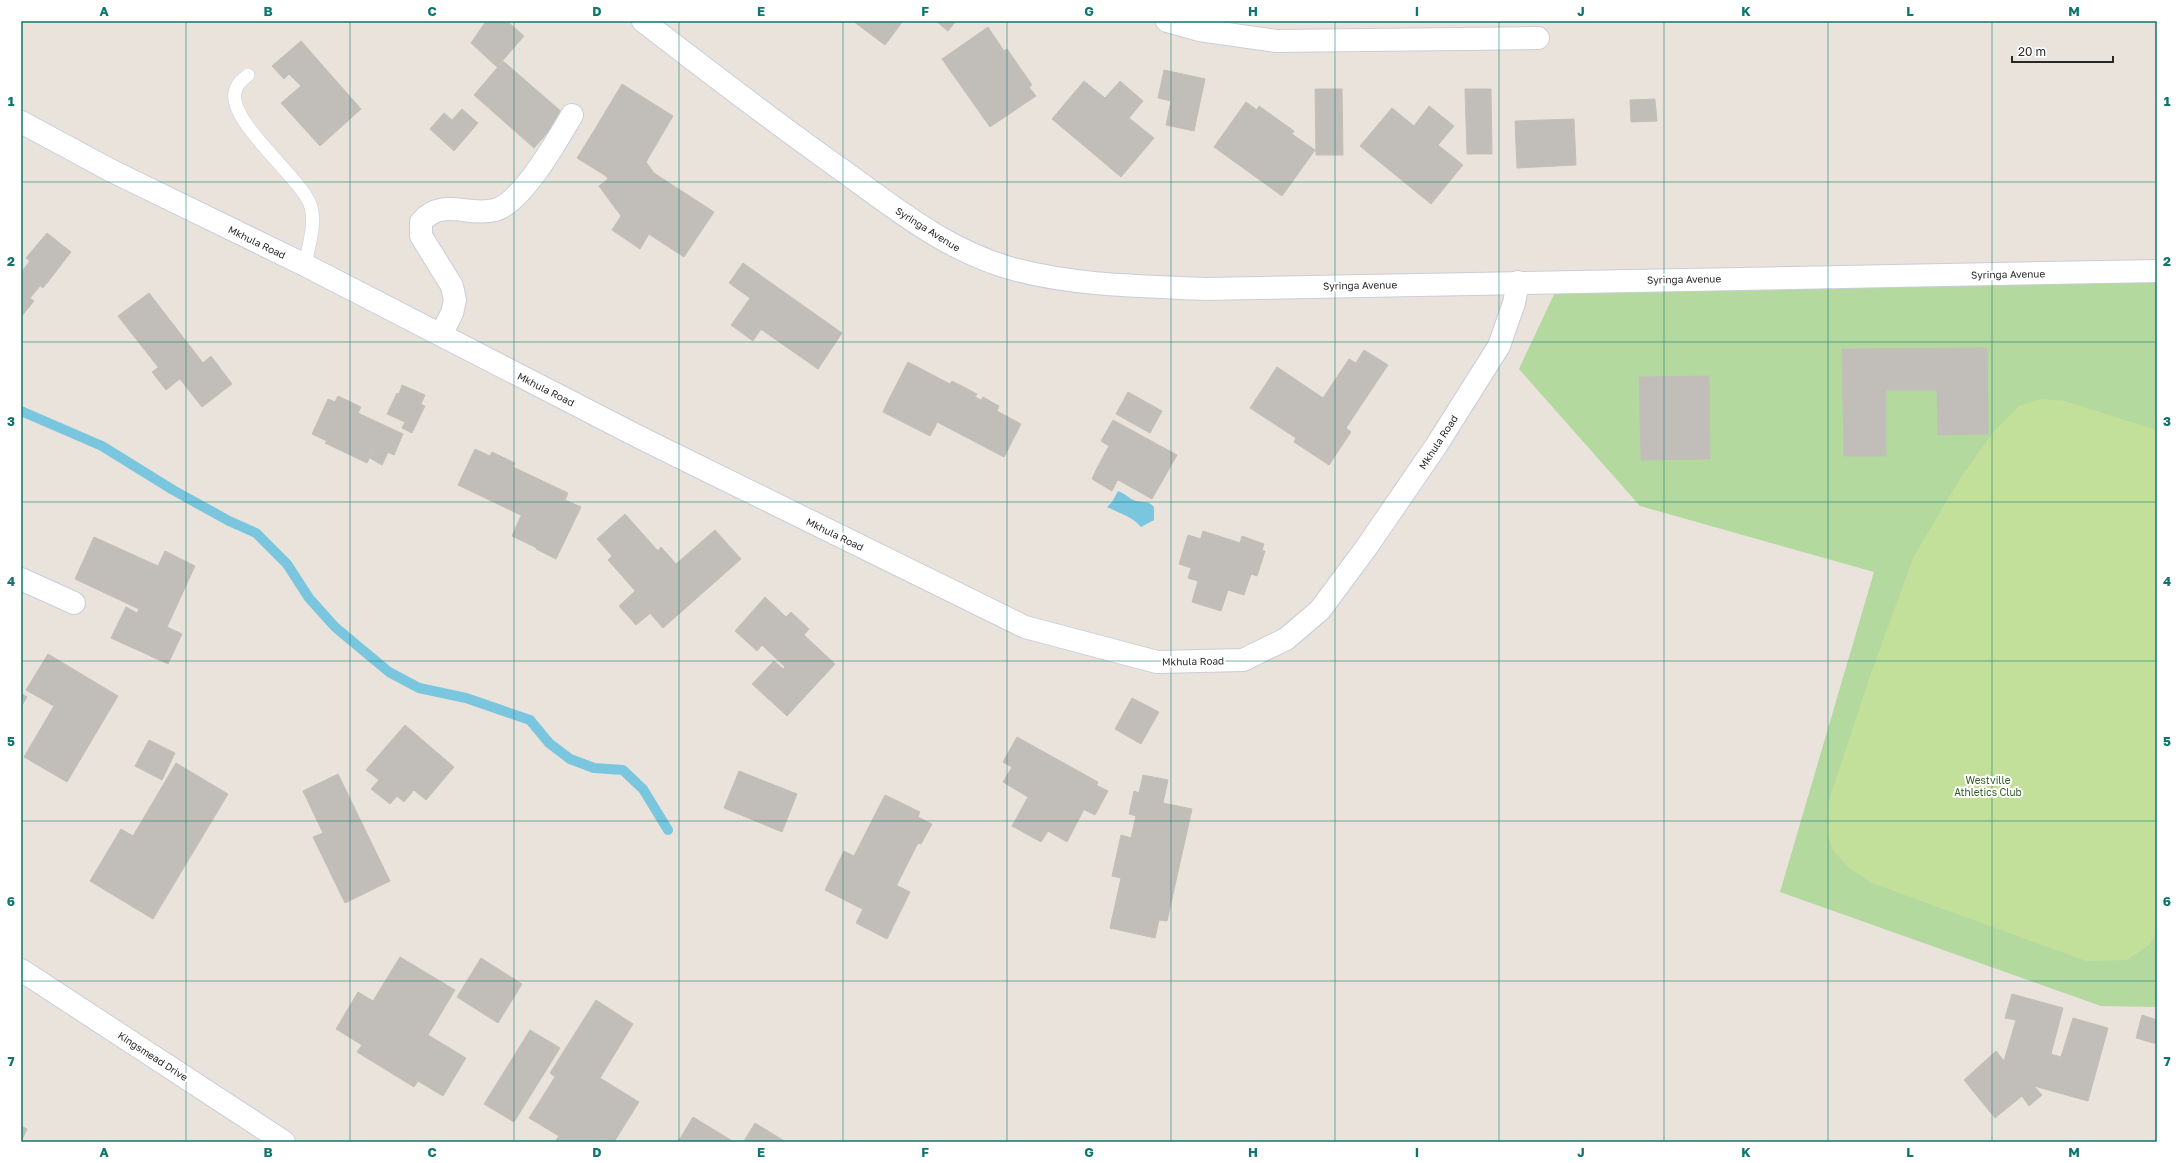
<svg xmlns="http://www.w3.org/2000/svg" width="2178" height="1163" font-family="'Golos Text',sans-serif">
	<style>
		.green { fill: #b3d99e }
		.pitch { fill: #c3e09b }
		.water { fill: #7ac6df }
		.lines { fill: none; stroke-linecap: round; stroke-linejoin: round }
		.stream { stroke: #7ac6df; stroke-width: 10 }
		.building { fill: #c1bdb8; stroke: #c4bfb6 }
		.lane-casing { stroke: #cacdd8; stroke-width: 14 }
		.street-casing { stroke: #cacdd8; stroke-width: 24 }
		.secondary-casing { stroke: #cacdd8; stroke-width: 24 }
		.lane { stroke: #fff; stroke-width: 13 }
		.street { stroke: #fff; stroke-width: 22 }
		.secondary { stroke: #fff; stroke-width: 22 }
		.grid { fill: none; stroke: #0f766e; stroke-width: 1; stroke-opacity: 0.55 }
		.labels { text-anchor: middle; stroke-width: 4; stroke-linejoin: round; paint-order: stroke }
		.street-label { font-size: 10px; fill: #282828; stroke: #fff }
		.park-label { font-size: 10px; fill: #2f5c22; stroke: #fff }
		.neatline { fill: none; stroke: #0f766e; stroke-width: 1.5 }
		.grid-label { font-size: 13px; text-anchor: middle; font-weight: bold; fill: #0f766e }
	</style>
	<rect width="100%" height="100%" fill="#e9e3dc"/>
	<polygon class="green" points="2157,274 2157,1007 2101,1006 1780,892 1874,572 1640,506 1519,369 1557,288"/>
	<polygon class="pitch" points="2041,399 2064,401 2157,430 2157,931 2149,945 2127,960 2086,961 1872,883 1849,868 1833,850 1827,834 1829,800 1870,676 1914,556 1961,477 1995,430 2019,406"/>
	<path class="water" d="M1118 491C1125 493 1129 499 1136 501 1144 503 1148 500 1154 507V520L1141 527C1133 517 1119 513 1107 507L1112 502Z"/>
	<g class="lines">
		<polyline class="stream" points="21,411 102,446 173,490 229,521 256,533 287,564 309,598 335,627 389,672 419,688 466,698 530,720 549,743 570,759 594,768 623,770 643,789 668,830"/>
	</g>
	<g class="building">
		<polygon points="486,21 507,21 524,36 497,67 471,43"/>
		<polygon points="853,21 903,21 885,45"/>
		<polygon points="936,21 956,21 948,31"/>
		<polygon points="988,27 1004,51 1007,49 1032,85 1029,87 1036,96 990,127 942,59"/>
		<polygon points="301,41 361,109 320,146 281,103 301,86 289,74 284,79 272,66"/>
		<polygon points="503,61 564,114 534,148 474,95"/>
		<polygon points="1164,70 1205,79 1194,131 1166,125 1171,101 1158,98"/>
		<polygon points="1084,81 1105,98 1120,81 1143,101 1129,118 1154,138 1121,177 1052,119"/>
		<polygon points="622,84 673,116 646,162 654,173 714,212 684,257 621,216 599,186 608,179 606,176 623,147 595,129"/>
		<polygon points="1315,89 1342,89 1343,155 1316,155"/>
		<polygon points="1465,89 1491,89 1492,154 1467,154"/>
		<polygon points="1655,99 1657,121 1631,122 1630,100"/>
		<polygon points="1246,102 1257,110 1259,106 1294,131 1292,134 1315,150 1282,196 1214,147"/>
		<polygon points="1429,106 1454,126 1438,145 1463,165 1431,204 1360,146 1392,108 1414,126"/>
		<polygon points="462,109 478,123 454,151 430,129 444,113 452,120"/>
		<polygon points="1574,119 1576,165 1517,168 1515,121"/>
		<polygon points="595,129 623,147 606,176 577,158"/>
		<polygon points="621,216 649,234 640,249 612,230"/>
		<polygon points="47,233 71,252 51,278 26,258"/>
		<polygon points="30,261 51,278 43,288 22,271"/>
		<polygon points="743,263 842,333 818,369 739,314 750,298 729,283"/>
		<polygon points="22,271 40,286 30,298 34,301 21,317"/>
		<polygon points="149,293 203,363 211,356 232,384 202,407 180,379 186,374 172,357 158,367 118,316"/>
		<polygon points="739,314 761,329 753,341 731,325"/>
		<polygon points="1987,348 1988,434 1938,435 1937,390 1886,390 1886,456 1844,456 1842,349"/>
		<polygon points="1364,350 1388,365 1346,428 1351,432 1329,465 1294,442 1296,438 1250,408 1277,367 1323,398 1349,359 1356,363"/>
		<polygon points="172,357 186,374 166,390 152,372"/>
		<polygon points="908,362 950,384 952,381 977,394 975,397 981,400 983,397 999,406 997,411 1021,424 1004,457 937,422 935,427 887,403"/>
		<polygon points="1709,376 1710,459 1641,460 1639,377"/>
		<polygon points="402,385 425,395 421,404 399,394"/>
		<polygon points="1128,392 1162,411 1150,433 1116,414"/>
		<polygon points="397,393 425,406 412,433 402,428 405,422 387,414"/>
		<polygon points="338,396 361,407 358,413 403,434 394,455 375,446 367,463 325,443 327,441 312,434 328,399 335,402"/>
		<polygon points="887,403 935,427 930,436 883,412"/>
		<polygon points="1113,420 1177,455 1152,499 1097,468 1109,446 1101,441"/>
		<polygon points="375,446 388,452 382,465 370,458"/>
		<polygon points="475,449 490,456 492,452 515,463 513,467 568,493 565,500 581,507 556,559 536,549 550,520 534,512 531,520 458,485"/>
		<polygon points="1097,468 1118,479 1112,491 1092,479"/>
		<polygon points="534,512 550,520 537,548 512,536 521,516 531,520"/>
		<polygon points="625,514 658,551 661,547 676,564 715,530 741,559 663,628 650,613 653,611 608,560 612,556 597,539"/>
		<polygon points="1203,531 1265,551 1257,576 1251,574 1244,595 1228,590 1221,611 1192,602 1198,581 1188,578"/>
		<polygon points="1188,535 1201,539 1191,568 1179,564"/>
		<polygon points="1242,536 1264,544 1262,550 1240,543"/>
		<polygon points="94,537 158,566 165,551 195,566 167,627 182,634 168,664 111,638 126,607 137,613 139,609 75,579"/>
		<polygon points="635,591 653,611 636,625 619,606"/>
		<polygon points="765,597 786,617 791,612 809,629 804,635 835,664 787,716 752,684 774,661 783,669 785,667 762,645 757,651 735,631"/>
		<polygon points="48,654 118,696 67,782 24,757 54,706 26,690"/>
		<polygon points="21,693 27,697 21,707"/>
		<polygon points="1132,698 1159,712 1141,744 1115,729"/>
		<polygon points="405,725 454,767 426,800 414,790 404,802 397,796 390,804 371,789 379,780 366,770"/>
		<polygon points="1017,737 1098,782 1067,842 1048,831 1041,842 1012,826 1028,797 1003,782 1012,767 1003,762"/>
		<polygon points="149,740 175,753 162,780 135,766"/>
		<polygon points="176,763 228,794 153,919 90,881 121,829 133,836"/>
		<polygon points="739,771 797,794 782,832 724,808"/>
		<polygon points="338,774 390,881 345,903 313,837 323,833 303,791"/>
		<polygon points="1143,775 1168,780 1163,803 1192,809 1167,921 1159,920 1155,938 1110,928 1121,878 1112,876 1121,835 1131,838 1136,816 1129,814 1134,791 1139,793"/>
		<polygon points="1096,785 1108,791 1095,815 1083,809"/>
		<polygon points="885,795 920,812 918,817 932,824 921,844 918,843 880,918 825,890 844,851 854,856"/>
		<polygon points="896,885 910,892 887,939 856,923 863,909 880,918"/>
		<polygon points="400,957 455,990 428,1035 466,1058 443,1096 418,1081 414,1087 357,1052 362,1045 336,1029 358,992 373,1001"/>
		<polygon points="481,958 522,984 498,1023 457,997"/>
		<polygon points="2012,994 2063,1008 2051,1054 2061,1057 2073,1018 2108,1028 2088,1101 2034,1086 2042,1095 2029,1106 2022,1096 1995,1118 1964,1080 1996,1051 2004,1061 2016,1020 2005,1018"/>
		<polygon points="596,1000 633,1024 600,1078 639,1102 614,1142 555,1142 559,1136 529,1118 555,1077 550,1073"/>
		<polygon points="2142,1015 2157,1020 2157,1044 2136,1038"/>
		<polygon points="530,1030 560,1048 514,1122 484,1104"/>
		<polygon points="693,1117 734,1142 678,1142"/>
		<polygon points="755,1123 786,1142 746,1142 744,1141"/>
		<polygon points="21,1126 27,1129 21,1142"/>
	</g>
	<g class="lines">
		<defs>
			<path id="lane" d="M248 75C243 79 238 83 236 89 223 119 303 178 311 207 316 225 308 247 305 265"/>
			<g id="street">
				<polyline points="1167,21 1199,30 1276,41 1538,38"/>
				<polyline points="21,122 110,170 305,265 643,439 1025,627 1157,662 1243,660 1286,639 1320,610 1366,548 1436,446 1499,346 1514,303 1518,282"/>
				<path d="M441 335 452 313 455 300 452 286 421 236V222C442 197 467 217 495 210 522 203 558 139 572 115"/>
				<polyline points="21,579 74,603"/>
				<polyline points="21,970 284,1142"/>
			</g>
			<path id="secondary" d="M643 21C709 72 774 122 842 170 897 210 950 253 1017 270 1078 286 1143 286 1206 289L2157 271"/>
		</defs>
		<use href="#lane" class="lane-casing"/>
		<use href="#street" class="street-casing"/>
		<use href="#secondary" class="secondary-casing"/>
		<use href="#lane" class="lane"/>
		<use href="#street" class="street"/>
		<use href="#secondary" class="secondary"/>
	</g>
	<path class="grid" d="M186 21V1142M350 21V1142M514 21V1142M679 21V1142M843 21V1142M1007 21V1142M1171 21V1142M1335 21V1142M1499 21V1142M1664 21V1142M1828 21V1142M1992 21V1142M21 182H2157M21 342H2157M21 502H2157M21 661H2157M21 821H2157M21 981H2157"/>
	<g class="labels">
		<g class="street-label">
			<text transform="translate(928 229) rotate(32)" y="4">Syringa Avenue</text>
			<text transform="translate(257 242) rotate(26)" y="4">Mkhula Road</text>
			<text transform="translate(2008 274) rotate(-1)" y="4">Syringa Avenue</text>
			<text transform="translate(1684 279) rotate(-1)" y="4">Syringa Avenue</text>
			<text transform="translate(1360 285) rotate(-1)" y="4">Syringa Avenue</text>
			<text transform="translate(546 389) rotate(27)" y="4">Mkhula Road</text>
			<text transform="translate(1438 442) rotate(-57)" y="4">Mkhula Road</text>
			<text transform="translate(835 534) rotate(26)" y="4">Mkhula Road</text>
			<text transform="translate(1193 661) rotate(-1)" y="4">Mkhula Road</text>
			<text transform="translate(153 1056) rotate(33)" y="4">Kingsmead Drive</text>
		</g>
		<g class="park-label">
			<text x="1988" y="784">Westville<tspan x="1988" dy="12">Athletics Club</tspan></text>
		</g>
	</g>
	<rect width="2178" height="1163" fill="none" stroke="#ffffff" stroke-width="44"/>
	<path d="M2012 56v6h101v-6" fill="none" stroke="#282828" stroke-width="2"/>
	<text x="2018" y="56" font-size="12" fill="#282828" stroke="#ffffff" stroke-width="3" paint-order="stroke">20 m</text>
	<rect x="22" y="22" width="2134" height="1119" class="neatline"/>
	<g class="grid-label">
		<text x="104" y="16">A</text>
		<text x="268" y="16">B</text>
		<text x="432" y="16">C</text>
		<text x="597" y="16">D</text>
		<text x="761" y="16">E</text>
		<text x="925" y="16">F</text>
		<text x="1089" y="16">G</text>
		<text x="1253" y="16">H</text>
		<text x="1417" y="16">I</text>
		<text x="1581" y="16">J</text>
		<text x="1746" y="16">K</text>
		<text x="1910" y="16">L</text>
		<text x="2074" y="16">M</text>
		<text x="11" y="106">1</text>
		<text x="2167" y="106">1</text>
		<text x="11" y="266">2</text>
		<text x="2167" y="266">2</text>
		<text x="11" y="426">3</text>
		<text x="2167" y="426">3</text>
		<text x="11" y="586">4</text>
		<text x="2167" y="586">4</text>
		<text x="11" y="746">5</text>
		<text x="2167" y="746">5</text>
		<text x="11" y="906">6</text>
		<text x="2167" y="906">6</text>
		<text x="11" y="1066">7</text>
		<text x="2167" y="1066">7</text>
		<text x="104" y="1157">A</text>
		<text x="268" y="1157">B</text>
		<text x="432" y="1157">C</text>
		<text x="597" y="1157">D</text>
		<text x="761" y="1157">E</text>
		<text x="925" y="1157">F</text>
		<text x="1089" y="1157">G</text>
		<text x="1253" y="1157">H</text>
		<text x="1417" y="1157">I</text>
		<text x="1581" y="1157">J</text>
		<text x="1746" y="1157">K</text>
		<text x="1910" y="1157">L</text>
		<text x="2074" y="1157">M</text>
	</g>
</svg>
